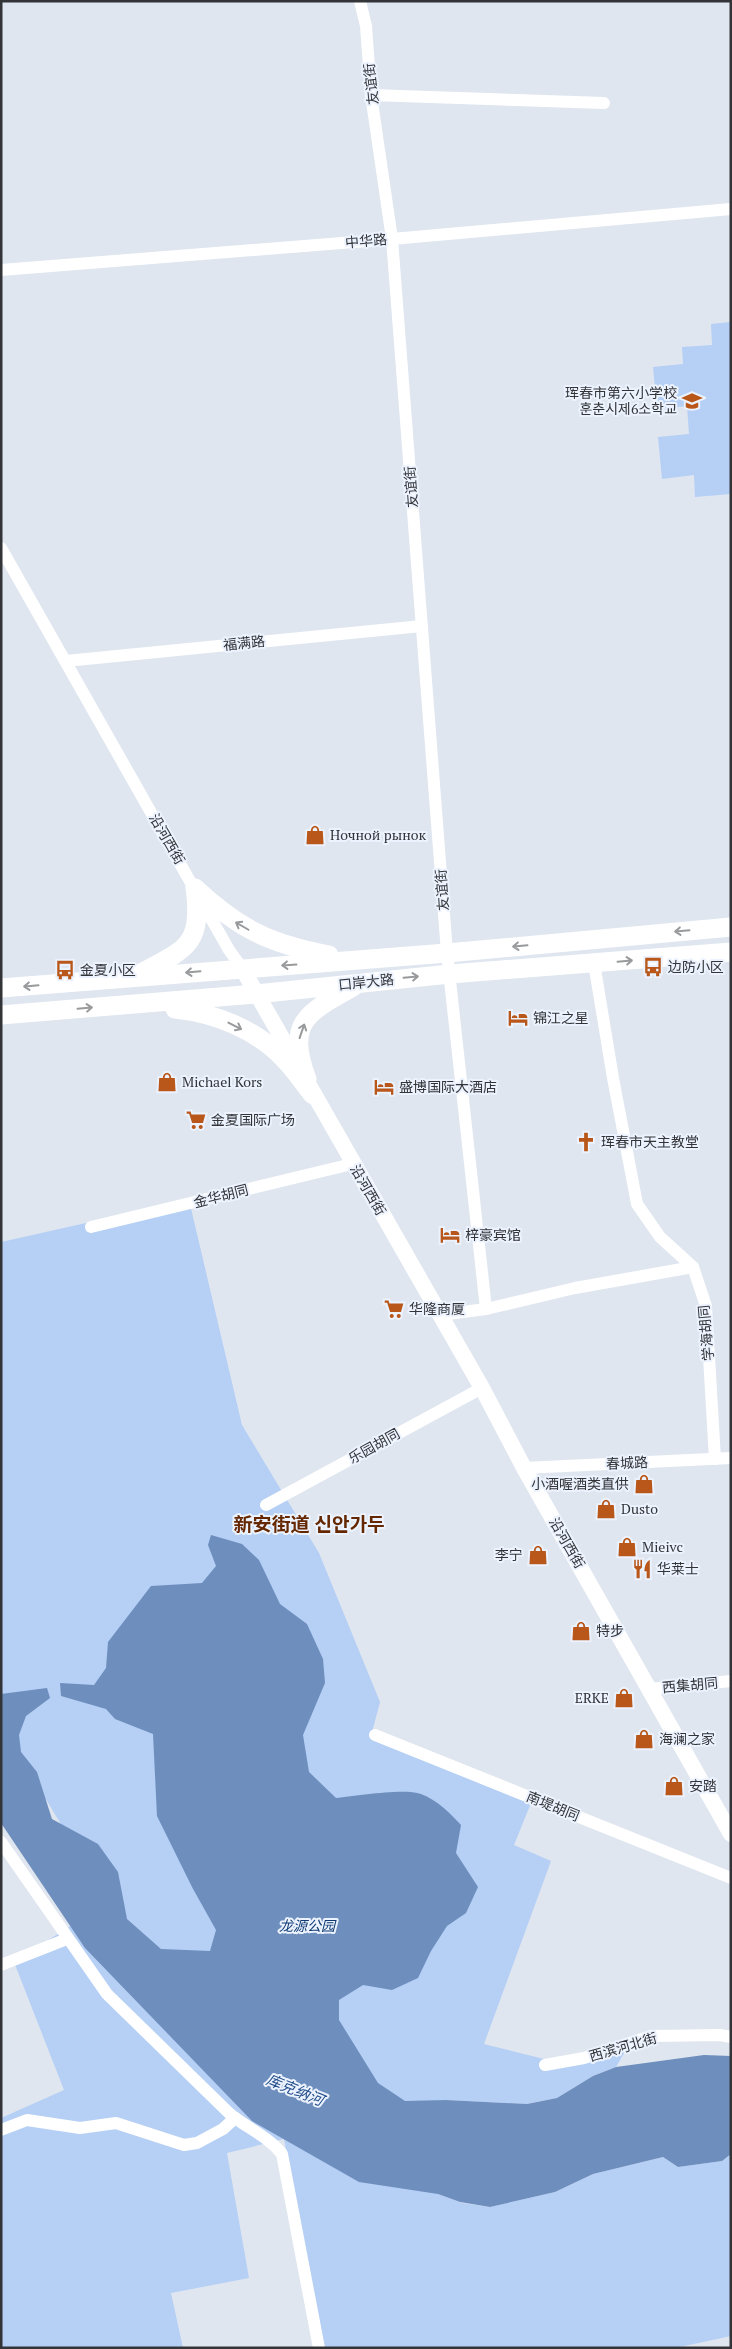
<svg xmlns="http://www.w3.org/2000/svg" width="732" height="2349" font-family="'PT Serif','Noto Sans SC','Noto Sans KR',serif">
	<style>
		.green { fill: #b5cff5 }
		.water { fill: #6e8ebd }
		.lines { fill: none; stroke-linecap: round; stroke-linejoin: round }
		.minor { stroke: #fff; stroke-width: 12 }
		.major { stroke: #fff; stroke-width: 16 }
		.highway { stroke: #fff; stroke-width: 19 }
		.oneway { stroke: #989a9c }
		.labels { text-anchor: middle; stroke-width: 4; stroke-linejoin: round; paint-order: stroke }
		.street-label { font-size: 14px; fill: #323438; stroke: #ecf3fe }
		.poi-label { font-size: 14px; fill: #323438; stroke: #ecf3fe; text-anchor: start }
		.park-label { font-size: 14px; font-style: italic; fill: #0e3973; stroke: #ecf3fe }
		.water-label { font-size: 15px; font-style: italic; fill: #244e8a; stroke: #ecf3fe }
		.district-label { font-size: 19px; font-weight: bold; fill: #642700; stroke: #ecf3fe }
	</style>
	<rect width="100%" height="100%" fill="#dfe6f0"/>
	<g class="green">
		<polygon points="731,322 731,494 695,497 694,475 662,479 658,437 689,434 687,406 657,409 653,367 683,364 682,347 712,345 711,324"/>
		<polygon points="189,1200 242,1425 319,1553 380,1702 371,1736 531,1803 514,1845 551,1861 484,2044 572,2066 627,2048 616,2067 593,2076 557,2098 527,2104 446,2100 421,2102 438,2194 462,2203 490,2207 555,2192 593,2174 663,2157 678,2167 722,2161 731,2154 731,2336 675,2348 323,2348 284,2139 227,2153 249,2278 171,2293 183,2348 1,2348 1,2118 64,2090 14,1962 108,1902 1,1725 1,1242"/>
	</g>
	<path class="water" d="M211 1535 242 1544 259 1560 280 1604 307 1624 323 1659 325 1683 303 1735 309 1772 336 1798C358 1796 403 1788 421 1794 437 1800 450 1813 461 1825L456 1853 478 1887 466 1913 447 1926 431 1951 418 1978 392 1990 363 1985 339 2000V2020L378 2083 405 2101 446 2100 527 2104 557 2098 593 2076 616 2067 704 2055 731 2056V2154L722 2161 678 2167 663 2157 593 2174 555 2192 490 2207 460 2202 438 2194 359 2182 252 2121 85 1948 1 1823V1694L47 1688 50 1698 26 1716 19 1735 21 1752 37 1772 52 1819 98 1844 118 1872 127 1919 161 1949 210 1951 216 1930 192 1887 157 1816 153 1734 115 1719 106 1709 61 1696 60 1683 94 1685 106 1668 108 1642 151 1586 202 1583 216 1566 208 1545Z"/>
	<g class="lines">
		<g class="minor">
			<polyline points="360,1 366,26 371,95 392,239 447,953 486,1309"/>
			<polyline points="371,95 604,103"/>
			<polyline points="1,270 392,239 731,209"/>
			<polyline points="1,548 229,950 242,968"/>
			<polyline points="66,661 422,626"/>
			<polyline points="594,963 613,1078 637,1204 660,1237 693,1267 706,1306 715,1459"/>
			<polyline points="91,1227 352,1164"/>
			<polyline points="440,1315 486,1309 575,1288 693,1267"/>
			<polyline points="524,1468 731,1458"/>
			<polyline points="266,1505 482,1388"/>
			<polyline points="649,1689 731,1681"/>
			<polyline points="375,1735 731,1878"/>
			<path d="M1 1842 107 1994 230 2114C247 2128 269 2137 282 2154L319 2348"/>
			<polyline points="1,1965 67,1939"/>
			<polyline points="545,2065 584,2058 651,2036 720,2035 731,2037"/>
			<polyline points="1,2130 27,2120 80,2128 116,2123 184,2145 197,2143 223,2129 235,2118"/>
		</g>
		<polyline class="major" points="242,968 482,1388 524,1468 731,1834"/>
		<g class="highway">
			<path d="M195 888C239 929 270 944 329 955"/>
			<path d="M141 973C186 949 203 945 195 888"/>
			<polyline points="1,988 447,953 731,927"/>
			<path d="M175 1009C214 1013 256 1029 284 1059 295 1070 303 1083 313 1095"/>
			<polyline points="1,1015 256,994 450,974 731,952"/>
			<path d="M307 1079C286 1023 306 1013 353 987"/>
		</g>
	</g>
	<defs><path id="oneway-shaft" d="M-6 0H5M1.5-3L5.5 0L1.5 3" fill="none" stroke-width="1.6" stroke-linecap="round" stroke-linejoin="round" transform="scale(1.25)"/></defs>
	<g class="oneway">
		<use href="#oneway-shaft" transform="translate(242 926) rotate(-150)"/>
		<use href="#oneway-shaft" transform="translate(682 931) rotate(175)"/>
		<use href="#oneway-shaft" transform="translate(520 946) rotate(175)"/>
		<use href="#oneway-shaft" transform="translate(625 961) rotate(-5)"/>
		<use href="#oneway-shaft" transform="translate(289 965) rotate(176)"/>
		<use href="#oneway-shaft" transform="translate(193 972) rotate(175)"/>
		<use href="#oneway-shaft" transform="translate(411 977) rotate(-5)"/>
		<use href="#oneway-shaft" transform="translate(31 986) rotate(175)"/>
		<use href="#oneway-shaft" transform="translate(85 1008) rotate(-5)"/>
		<use href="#oneway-shaft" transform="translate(235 1026) rotate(27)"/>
		<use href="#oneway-shaft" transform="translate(302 1031) rotate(-71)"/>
	</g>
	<defs>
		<symbol id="school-bare" viewBox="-9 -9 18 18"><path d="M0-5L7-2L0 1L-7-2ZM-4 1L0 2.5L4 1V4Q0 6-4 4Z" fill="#b85719" stroke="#ecf3fe" stroke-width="2.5" paint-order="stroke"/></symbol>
		<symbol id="shop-bare" viewBox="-9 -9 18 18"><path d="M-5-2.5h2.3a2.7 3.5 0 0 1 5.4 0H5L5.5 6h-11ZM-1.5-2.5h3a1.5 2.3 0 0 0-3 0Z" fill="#b85719" stroke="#ecf3fe" stroke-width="2.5" paint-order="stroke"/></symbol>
		<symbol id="bus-bare" viewBox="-9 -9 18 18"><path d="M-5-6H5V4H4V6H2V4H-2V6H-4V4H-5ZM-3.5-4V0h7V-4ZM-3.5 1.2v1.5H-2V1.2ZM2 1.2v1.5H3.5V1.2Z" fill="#b85719" stroke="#ecf3fe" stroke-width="2.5" paint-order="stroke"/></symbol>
		<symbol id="hotel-bare" viewBox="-9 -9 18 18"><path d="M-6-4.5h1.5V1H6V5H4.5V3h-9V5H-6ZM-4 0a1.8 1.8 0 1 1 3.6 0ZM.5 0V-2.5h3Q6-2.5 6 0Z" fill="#b85719" stroke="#ecf3fe" stroke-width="2.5" paint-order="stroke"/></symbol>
		<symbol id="supermarket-bare" viewBox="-9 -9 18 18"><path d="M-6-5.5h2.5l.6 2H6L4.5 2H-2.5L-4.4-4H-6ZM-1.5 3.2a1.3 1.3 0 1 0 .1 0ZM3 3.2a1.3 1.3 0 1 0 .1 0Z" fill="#b85719" stroke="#ecf3fe" stroke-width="2.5" paint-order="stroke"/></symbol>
		<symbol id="church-bare" viewBox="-9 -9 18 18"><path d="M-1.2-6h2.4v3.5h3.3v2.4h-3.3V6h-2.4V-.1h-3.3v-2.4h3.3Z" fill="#b85719" stroke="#ecf3fe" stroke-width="2.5" paint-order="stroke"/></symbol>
		<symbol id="restaurant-bare" viewBox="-9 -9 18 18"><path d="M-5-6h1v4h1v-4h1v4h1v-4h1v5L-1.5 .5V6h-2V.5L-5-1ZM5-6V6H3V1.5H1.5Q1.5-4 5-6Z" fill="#b85719" stroke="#ecf3fe" stroke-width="2.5" paint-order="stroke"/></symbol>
	</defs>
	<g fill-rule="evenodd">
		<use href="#school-bare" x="678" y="387" width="28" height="28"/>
		<use href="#shop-bare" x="301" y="821" width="28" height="28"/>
		<use href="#bus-bare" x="639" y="953" width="28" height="28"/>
		<use href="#bus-bare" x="51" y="956" width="28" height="28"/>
		<use href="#hotel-bare" x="504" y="1004" width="28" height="28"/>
		<use href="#shop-bare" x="153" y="1068" width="28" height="28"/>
		<use href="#hotel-bare" x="370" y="1073" width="28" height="28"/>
		<use href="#supermarket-bare" x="182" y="1106" width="28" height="28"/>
		<use href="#church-bare" x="572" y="1128" width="28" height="28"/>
		<use href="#hotel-bare" x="436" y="1221" width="28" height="28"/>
		<use href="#supermarket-bare" x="380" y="1295" width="28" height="28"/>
		<use href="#shop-bare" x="630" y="1470" width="28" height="28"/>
		<use href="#shop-bare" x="592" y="1495" width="28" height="28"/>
		<use href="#shop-bare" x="613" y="1533" width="28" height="28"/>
		<use href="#shop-bare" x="524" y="1541" width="28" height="28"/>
		<use href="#restaurant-bare" x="628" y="1555" width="28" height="28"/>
		<use href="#shop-bare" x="567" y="1617" width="28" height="28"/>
		<use href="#shop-bare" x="610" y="1684" width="28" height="28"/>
		<use href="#shop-bare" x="630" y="1725" width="28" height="28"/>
		<use href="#shop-bare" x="660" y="1772" width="28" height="28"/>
	</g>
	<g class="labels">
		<g class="street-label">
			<text transform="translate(371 84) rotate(-96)" y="5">友谊街</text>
			<text transform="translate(366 241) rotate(-5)" y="5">中华路</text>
			<text transform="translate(411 487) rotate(-94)" y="5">友谊街</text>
			<text transform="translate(244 643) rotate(-6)" y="5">福满路</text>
			<text transform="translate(167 839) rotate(60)" y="5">沿河西街</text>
			<text transform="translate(442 890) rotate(-94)" y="5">友谊街</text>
			<text transform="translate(366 982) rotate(-6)" y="5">口岸大路</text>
			<text transform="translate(368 1190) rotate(60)" y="5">沿河西街</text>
			<text transform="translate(221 1196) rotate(-14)" y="5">金华胡同</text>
			<text transform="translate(706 1333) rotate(-95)" y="5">学海胡同</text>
			<text transform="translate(374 1446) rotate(-29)" y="5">乐园胡同</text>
			<text transform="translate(627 1463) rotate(-3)" y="5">春城路</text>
			<text transform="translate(567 1543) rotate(60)" y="5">沿河西街</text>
			<text transform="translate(690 1685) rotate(-5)" y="5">西集胡同</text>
			<text transform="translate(553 1806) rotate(22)" y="5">南堤胡同</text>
			<text transform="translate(623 2047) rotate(-16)" y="5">西滨河北街</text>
		</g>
		<g class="poi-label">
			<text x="677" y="398" text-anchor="end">珲春市第六小学校<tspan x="677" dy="16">훈춘시제6소학교</tspan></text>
			<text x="330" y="840">Ночной рынок</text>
			<text x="668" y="972">边防小区</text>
			<text x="80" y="975">金夏小区</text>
			<text x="533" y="1023">锦江之星</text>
			<text x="182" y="1087">Michael Kors</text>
			<text x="399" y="1092">盛博国际大酒店</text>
			<text x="211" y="1125">金夏国际广场</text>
			<text x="601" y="1147">珲春市天主教堂</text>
			<text x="465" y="1240">梓豪宾馆</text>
			<text x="409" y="1314">华隆商厦</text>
			<text x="629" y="1489" text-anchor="end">小酒喔酒类直供</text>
			<text x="621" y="1514">Dusto</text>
			<text x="642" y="1552">Mieivc</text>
			<text x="523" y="1560" text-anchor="end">李宁</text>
			<text x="657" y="1574">华莱士</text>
			<text x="596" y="1636">特步</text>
			<text x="609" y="1703" text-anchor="end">ERKE</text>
			<text x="659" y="1744">海澜之家</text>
			<text x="689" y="1791">安踏</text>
		</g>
		<g class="park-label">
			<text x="307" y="1931">龙源公园</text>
		</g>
		<g class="water-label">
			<text transform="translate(295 2090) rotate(22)" y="5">库克纳河</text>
		</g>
		<g class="district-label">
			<text x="309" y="1531">新安街道 신안가두</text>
		</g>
	</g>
	<rect width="732" height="2349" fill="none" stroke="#323438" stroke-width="5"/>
</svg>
